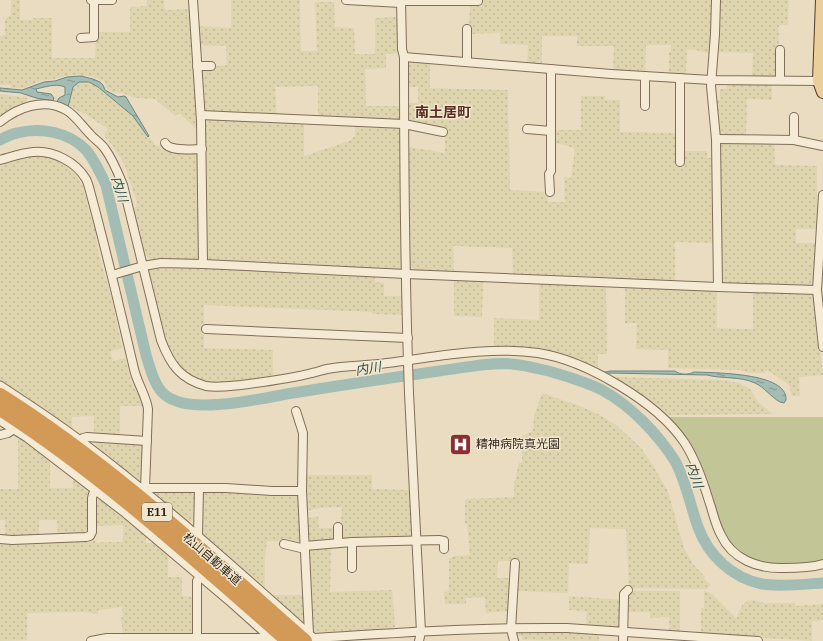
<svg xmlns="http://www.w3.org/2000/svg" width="823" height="641" font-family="'IBM Plex Serif','Noto Sans JP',serif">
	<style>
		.farmland { fill: url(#farmland-dots) }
		.pitch { fill: #c2c696 }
		.water { fill: url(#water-ripples); stroke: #6b8980 }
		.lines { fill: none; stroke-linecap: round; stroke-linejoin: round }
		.river { stroke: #a3bcb4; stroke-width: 11 }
		.minor-casing { stroke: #816e5a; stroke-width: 10 }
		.tertiary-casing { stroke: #816e5a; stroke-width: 11 }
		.primary-casing { stroke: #4f3c2e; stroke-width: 14 }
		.motorway-casing { stroke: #4f3c2e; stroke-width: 16 }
		.minor { stroke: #f5ead3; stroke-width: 8 }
		.tertiary { stroke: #f5ead3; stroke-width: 9 }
		.primary { stroke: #eacf9b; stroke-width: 12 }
		.motorway { stroke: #d29957; stroke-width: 14 }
		.labels { text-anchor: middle; stroke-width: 3; stroke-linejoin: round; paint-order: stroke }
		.shield { fill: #f1e7cf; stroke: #6b6152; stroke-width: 1 }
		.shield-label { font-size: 11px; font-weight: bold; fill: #32271d }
		.poi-label { font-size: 12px; fill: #32271d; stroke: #f1e7cf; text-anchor: start }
		.street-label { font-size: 12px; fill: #32271d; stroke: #f1e7cf }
		.water-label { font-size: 13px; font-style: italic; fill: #2d504d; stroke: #f1e7cf }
		.quarter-label { font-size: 14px; font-weight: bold; fill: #5a2b20; stroke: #f1e7cf }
	</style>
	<defs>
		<pattern id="farmland-dots" width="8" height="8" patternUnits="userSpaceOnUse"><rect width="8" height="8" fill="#ded5af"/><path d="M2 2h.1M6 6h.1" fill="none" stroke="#bfb796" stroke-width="1.8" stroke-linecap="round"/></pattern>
		<pattern id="water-ripples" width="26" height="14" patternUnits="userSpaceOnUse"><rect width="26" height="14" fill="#a3bcb4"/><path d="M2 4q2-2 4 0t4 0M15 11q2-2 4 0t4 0" fill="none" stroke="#859992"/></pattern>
	</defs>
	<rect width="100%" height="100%" fill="#e9dcc1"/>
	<g class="farmland">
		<polygon points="11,0 20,0 20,20 33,20 33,18 52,18 52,58 95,58 96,32 130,32 130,7 147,6 147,0 164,0 165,10 191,9 198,118 197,122 197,127 195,128 179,113 175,116 155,99 135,98 123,93 111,92 106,88 105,82 91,76 69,75 56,79 40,81 24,88 11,88 11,85 0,85 0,36 5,35 5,19 11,15"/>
		<polygon points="231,0 300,0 301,51 317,51 315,2 334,2 335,27 354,28 355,54 375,54 375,18 399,17 400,53 386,54 386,68 365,69 366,106 401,106 401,121 334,118 333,116 318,118 318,86 275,87 277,116 204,113 200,68 227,65 226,46 198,45 197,26 231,28"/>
		<polygon points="479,0 714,0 711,54 696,50 687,49 686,75 669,74 669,52 671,51 671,45 646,45 645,73 613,71 614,46 577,46 577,36 542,36 542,65 527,64 528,45 500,44 500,33 469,34 470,3"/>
		<polygon points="719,0 789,0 788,25 779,25 778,78 752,78 753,53 717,52"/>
		<polygon points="409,61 430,62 430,88 508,90 510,190 548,192 548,202 565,202 564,177 571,178 575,149 568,146 552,142 553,130 581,130 581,96 605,96 605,100 620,100 620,132 679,133 683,151 707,151 707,158 713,158 714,243 675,242 675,281 513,275 512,248 453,246 454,273 418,271 411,267 408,149 410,147 445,153 445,130 408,122 408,103 418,103 418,87 407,87"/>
		<polygon points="83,81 93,84 133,116 156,146 200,150 199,259 198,260 148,260 147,256 143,256 131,208 136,207 137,202 124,164 112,145 105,137 105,133 108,129 87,115 68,106 73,87 79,82"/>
		<polygon points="727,82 772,83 772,100 747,99 746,136 719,135 716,100 720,100 720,89 727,89"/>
		<polygon points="0,94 24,97 27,98 27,102 0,116"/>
		<polygon points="204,117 304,121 304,156 349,141 355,136 355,123 400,125 403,268 399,270 210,261 207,258 206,179 207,175 206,129 204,128"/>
		<polygon points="719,140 774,141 775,165 817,166 817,229 796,229 796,243 815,243 815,281 813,285 722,284 719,282"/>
		<polygon points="36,155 42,155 62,161 77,176 83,187 91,218 94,223 98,251 113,305 122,348 111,351 111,355 113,361 125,358 131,381 137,393 142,398 145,406 120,406 120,435 94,435 94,416 72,417 72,426 70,428 0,380 0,166"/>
		<polygon points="170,266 375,275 375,282 384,283 384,296 405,296 405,315 372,314 372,312 204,305 204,348 273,350 273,377 272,379 209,385 182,371 168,354 146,269 149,267"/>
		<polygon points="454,279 483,280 482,317 454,316"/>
		<polygon points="539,282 606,285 607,354 598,354 598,367 594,367 578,359 549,352 515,347 494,347 494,318 539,320"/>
		<polygon points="625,286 715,290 717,291 717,328 753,329 753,290 811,292 814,294 823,375 799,377 800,396 792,396 789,385 769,371 765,371 765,373 751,373 739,370 668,368 668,350 636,349 637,323 625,323"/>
		<polygon points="612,377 721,380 739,383 750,389 758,402 773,414 665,415 642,395"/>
		<polygon points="542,393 580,406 600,415 616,425 641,448 654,467 668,492 684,548 693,564 705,577 704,579 710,584 710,586 707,589 629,588 626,529 590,528 588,564 569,563 568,593 516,591 516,561 498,561 497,578 512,578 511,611 486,613 485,597 466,598 466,604 445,604 444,592 449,591 449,559 455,556 470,555 467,524 465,523 465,499 514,497 514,485 519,463 522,462 522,436 533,431 534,416"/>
		<polygon points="18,439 23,439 37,449 37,451 50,459 50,488 73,488 73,476 90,490 89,532 85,535 58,536 57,520 39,520 39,534 36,537 5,537 5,520 0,520 0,489 18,489"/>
		<polygon points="96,442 141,444 143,447 142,481 140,482 96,446"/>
		<polygon points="307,475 372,475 372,489 411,490 413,536 340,539 342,507 319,508 306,511"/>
		<polygon points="204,491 295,495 299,497 301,544 284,541 267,541 265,556 265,589 200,533 201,494"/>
		<polygon points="156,492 194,492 197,494 196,518 188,523 155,494"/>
		<polygon points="97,499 102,499 146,535 146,543 157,543 168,553 168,577 182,577 182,596 195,597 193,635 123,635 121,618 123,617 122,607 98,610 98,614 85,612 27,613 27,640 0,641 0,543 96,541 97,543 104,542 123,542 123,525 96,526 95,503"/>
		<polygon points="318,516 319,528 337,528 337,540 311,542 308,541 306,519"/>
		<polygon points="331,547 330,592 392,590 395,627 392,629 316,633 313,632 309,549"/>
		<polygon points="629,591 680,591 680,632 669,632 669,617 650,618 650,612 626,612 626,596"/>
		<polygon points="704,591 711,593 736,618 743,604 748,601 753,600 764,603 795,603 796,606 823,604 823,620 812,621 812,641 701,634 701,608 704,608"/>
		<polygon points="271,595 304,595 304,624 302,624"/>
		<polygon points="569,596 622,600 621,629 586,627 587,611 569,610"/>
		<polygon points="513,630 599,633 599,641 522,640 522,636 515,635"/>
	</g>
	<path class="pitch" d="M666 417H823V561L792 566 759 563 737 551 723 535 692 448C685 435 678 426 666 417Z"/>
	<g class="water">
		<path d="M81 76 93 79 100 82 103 85 105 90 118 97 124 96 126 97 149 136 148 137 133 116 98 87 89 82H79L73 87 68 107 58 103 57 101 59 98 65 95V87C56 83 45 87 36 89L37 92 51 94 54 98 53 101 36 98 21 93 0 91V88L22 90 44 82 55 81 67 77Z"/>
		<path d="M610 371H675C680 375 688 375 694 372 713 373 788 372 786 400L784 403 780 402C771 397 764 387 755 383 740 376 722 379 707 375L609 373V375H603L601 373Z"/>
	</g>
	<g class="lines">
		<path class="river" d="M0 140C6 137 11 134 17 133 41 127 69 132 86 150 95 160 100 173 106 185L146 355C150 367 154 386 165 395 175 403 192 405 204 405 234 405 264 398 293 393 342 385 390 378 439 371 463 368 488 362 512 364 526 365 539 369 552 372 569 377 586 382 602 390 630 405 658 434 675 461 686 481 690 505 698 527 708 555 732 578 762 584 777 587 807 584 823 583"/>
		<defs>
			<g id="minor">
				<polyline points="91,0 112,0"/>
				<polyline points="193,0 201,121 203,264"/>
				<polyline points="346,0 401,3"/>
				<path d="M401 0 402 49 404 57C404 169 405 281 409 393 413 473 417 552 421 632L419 641"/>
				<polyline points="716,0 715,34 711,86 716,139 718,287"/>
				<polyline points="401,1 478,1"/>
				<polyline points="467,29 467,62"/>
				<polyline points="81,38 94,37 94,0"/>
				<polyline points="404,57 611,74 711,80 819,81"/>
				<polyline points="197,66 211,66"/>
				<polyline points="680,78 680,162"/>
				<polyline points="780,80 780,50"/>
				<polyline points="645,106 645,76"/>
				<polyline points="201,115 404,124 443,132"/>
				<path d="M0 122C17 108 44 97 66 110 75 115 82 126 90 134 94 139 101 143 105 149 113 160 118 173 123 185L161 340C170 364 180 379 206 386 217 388 230 386 241 385 265 382 289 379 312 373 317 372 322 370 327 369 347 365 367 366 387 363 435 357 490 346 538 353 585 360 657 402 684 442 696 460 703 481 709 501 713 512 715 524 721 535 732 559 758 569 784 568 797 568 810 568 823 564"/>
				<polyline points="527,129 551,131"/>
				<polyline points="716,139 794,140 823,146"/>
				<polyline points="794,140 794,117"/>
				<path d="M165 143C170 152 192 149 202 149"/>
				<path d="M0 160C11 157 22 153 33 152 53 150 76 162 86 179 88 183 89 187 90 191 106 250 120 309 134 369 137 383 146 395 148 409L145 488 143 490"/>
				<polyline points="550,192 549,174 551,171 551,69"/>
				<polyline points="823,195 817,290 823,347"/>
				<polyline points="112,275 143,266 161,263 203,264 406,274 718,287 817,290"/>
				<polyline points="206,329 408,338"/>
				<polyline points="296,411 303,433 302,491"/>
				<polyline points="0,435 8,433 14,429"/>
				<polyline points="79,440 83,438 87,437 147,441"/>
				<polyline points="145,488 226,488 272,491 302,491 309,634"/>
				<polyline points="338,527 338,543"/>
				<polyline points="198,536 199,488"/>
				<polyline points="0,539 12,540 86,537 90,536 92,532 92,498 93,494 97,491"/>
				<polyline points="284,544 305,549"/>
				<polyline points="304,546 352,542 439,540 444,541 444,549"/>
				<polyline points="352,568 352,542"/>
				<polyline points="197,638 197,581 200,576"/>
				<path d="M313 638C397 633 482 627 567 628L758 641"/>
				<polyline points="91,641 107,638 271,638"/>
				<polyline points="514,641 511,629 515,563"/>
				<polyline points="623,641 624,598 624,594 628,590"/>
			</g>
			<g id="tertiary">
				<path d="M0 386C27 404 54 421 80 441 162 503 239 572 316 641"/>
				<polyline points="0,420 27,437 126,513 229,600 275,641"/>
			</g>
			<polyline id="primary" points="822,0 819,81 823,92"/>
			<g id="motorway">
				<path d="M0 395C111 465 207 555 305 641"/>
				<path d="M0 409C104 476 195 560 288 641"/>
			</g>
		</defs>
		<use href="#minor" class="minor-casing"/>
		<use href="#tertiary" class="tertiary-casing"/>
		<use href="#primary" class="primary-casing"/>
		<use href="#motorway" class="motorway-casing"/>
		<use href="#minor" class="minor"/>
		<use href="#tertiary" class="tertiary"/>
		<use href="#primary" class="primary"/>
		<use href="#motorway" class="motorway"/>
	</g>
	<defs>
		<symbol id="hospital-square" viewBox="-11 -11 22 22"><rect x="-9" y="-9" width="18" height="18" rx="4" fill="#8a3033" stroke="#f1e7cf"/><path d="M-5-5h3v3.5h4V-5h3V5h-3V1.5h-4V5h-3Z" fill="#fff"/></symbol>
	</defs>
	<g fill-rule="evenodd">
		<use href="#hospital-square" x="448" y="432" width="25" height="25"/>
	</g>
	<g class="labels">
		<rect class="shield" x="142" y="503" width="30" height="18" rx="3"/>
		<g class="shield-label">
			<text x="157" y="516">E11</text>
		</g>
		<g class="poi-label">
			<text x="476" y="448">精神病院真光園</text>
		</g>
		<g class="street-label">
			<text transform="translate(212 559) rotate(41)" y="4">松山自動車道</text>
		</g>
		<g class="water-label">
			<text transform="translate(120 189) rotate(73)" y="5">内川</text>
			<text transform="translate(368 368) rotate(-9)" y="5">内川</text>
			<text transform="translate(695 475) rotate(71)" y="5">内川</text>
		</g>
		<g class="quarter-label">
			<text x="443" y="117">南土居町</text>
		</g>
	</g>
</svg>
